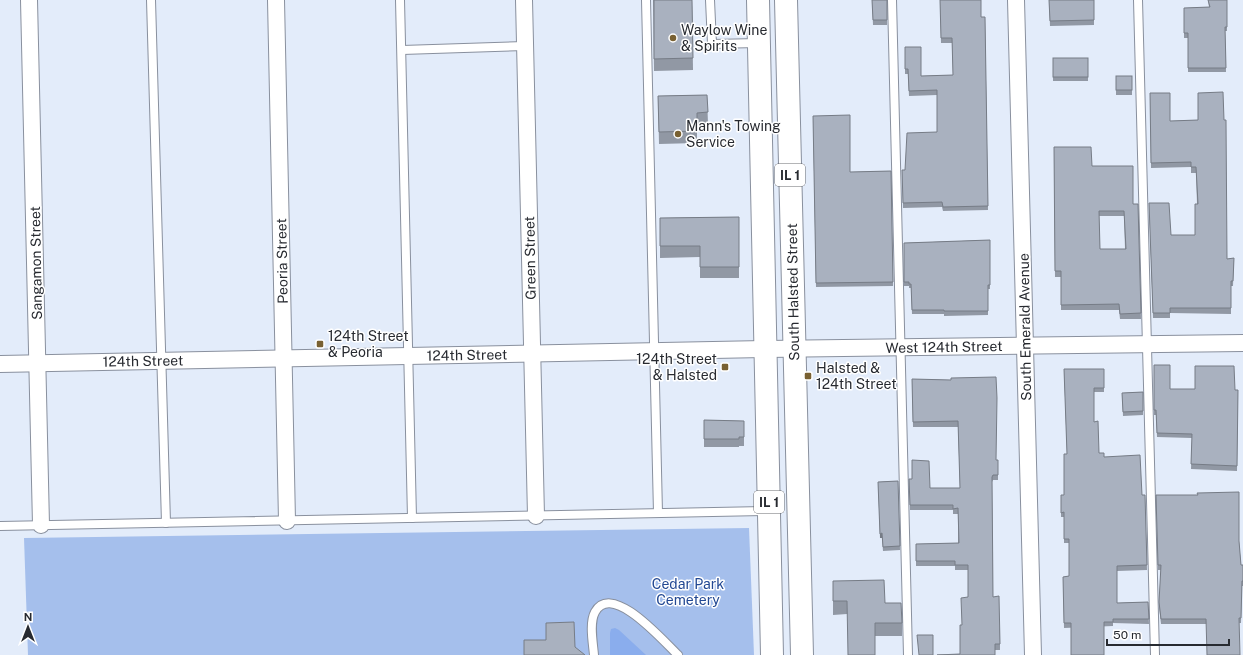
<svg xmlns="http://www.w3.org/2000/svg" width="1243" height="655" font-family="'Public Sans',sans-serif">
	<style>
		.green { fill: #a5bfec }
		.water { fill: #8aaded }
		.lines { fill: none; stroke-linecap: round; stroke-linejoin: round }
		.lane-casing { stroke: #89909e; stroke-width: 10 }
		.street-casing { stroke: #89909e; stroke-width: 18 }
		.primary-casing { stroke: #89909e; stroke-width: 24 }
		.lane { stroke: #fff; stroke-width: 8 }
		.street { stroke: #fff; stroke-width: 16 }
		.primary { stroke: #fff; stroke-width: 22 }
		.wall { fill: #9198a4; fill-rule: evenodd }
		.shaded-wall { fill: #767c86 }
		.building { fill: #a9b1bf; stroke: #767c86; fill-rule: evenodd }
		.poi-dot { fill: #796132; stroke: #fff; stroke-width: 1.5 }
		.labels { text-anchor: middle; stroke-width: 3; stroke-linejoin: round; paint-order: stroke }
		.shield { fill: #fff; stroke: #686a6e; stroke-width: 1 }
		.shield-label { font-size: 13px; font-weight: bold; fill: #272a30 }
		.poi-label { font-size: 14px; fill: #272a30; stroke: #fff; text-anchor: start }
		.street-label { font-size: 14px; fill: #272a30; stroke: #fff }
		.park-label { font-size: 14px; fill: #224893; stroke: #fff }
	</style>
	<rect width="100%" height="100%" fill="#e3ecfa"/>
	<polygon class="green" points="749,528 754,655 28,655 24,538"/>
	<polygon class="water" points="615,628 619,630 646,655 610,655 610,633 611,629"/>
	<g class="lines">
		<defs>
			<g id="lane">
				<polyline points="151,0 166,523"/>
				<polyline points="400,0 412,518"/>
				<polyline points="646,0 658,513"/>
				<polyline points="710,0 712,44 758,43"/>
				<polyline points="892,0 908,655"/>
				<polyline points="1138,0 1155,655"/>
				<polyline points="402,50 525,46"/>
				<polyline points="0,526 768,511"/>
				<path d="M594 655C593 643 589 623 595 612 612 581 664 642 678 655"/>
			</g>
			<g id="street">
				<polyline points="29,0 41,525"/>
				<polyline points="276,0 287,521"/>
				<polyline points="524,0 536,516"/>
				<polyline points="1016,0 1033,655"/>
				<polyline points="0,364 766,349 1243,343"/>
			</g>
			<g id="primary">
				<polyline points="758,0 772,655"/>
				<polyline points="786,0 802,655"/>
			</g>
		</defs>
		<use href="#lane" class="lane-casing"/>
		<use href="#street" class="street-casing"/>
		<use href="#primary" class="primary-casing"/>
		<use href="#lane" class="lane"/>
		<use href="#street" class="street"/>
		<use href="#primary" class="primary"/>
	</g>
	<g class="wall">
		<polygon points="653,0 692,0 693,70 654,71"/>
		<polygon points="872,0 887,0 887,25 873,25"/>
		<polygon points="940,0 981,17 985,17 988,210 943,211 942,207 903,208 902,170 905,170 937,132 937,95 909,96 908,74 905,74 905,47 921,76 953,75 952,43 941,43"/>
		<polygon points="1049,0 1094,0 1094,25 1050,26"/>
		<polygon points="1208,0 1227,0 1227,31 1225,31 1226,72 1188,72 1188,38 1184,38 1184,8 1209,7"/>
		<rect x="1053" y="58" width="35" height="23"/>
		<rect x="1116" y="76" width="16" height="19"/>
		<polygon points="1150,93 1170,121 1198,120 1227,259 1234,258 1233,286 1231,286 1231,314 1170,313 1170,318 1153,318 1149,203 1171,235 1195,235 1197,204 1196,173 1191,173 1191,167 1151,168"/>
		<polygon points="707,95 708,124 697,125 697,143 659,144 658,96"/>
		<polygon points="813,116 850,172 891,171 893,286 816,287"/>
		<path d="M1054 147 1092 166 1133 204H1138L1141 319H1120L1119 310H1061V277H1055ZM1099 216H1124L1125 249H1100Z"/>
		<polygon points="739,217 739,278 700,278 700,257 660,258 660,218"/>
		<polygon points="990,240 990,289 988,289 988,315 944,316 944,314 912,314 911,288 909,288 909,286 904,286 904,243"/>
		<polygon points="1154,365 1170,389 1238,390 1237,471 1191,469 1192,438 1157,437 1156,415 1154,415"/>
		<polygon points="1064,369 1104,369 1104,392 1094,392 1094,422 1099,453 1104,457 1142,495 1145,495 1147,570 1117,571 1117,603 1148,602 1149,624 1113,623 1113,626 1064,628 1063,577 1069,576 1069,543 1064,543 1064,517 1061,517 1061,495 1064,495 1067,454"/>
		<polygon points="912,379 951,380 996,460 998,460 998,480 993,480 992,482 993,597 1000,630 1000,650 995,650 960,654 962,625 968,597 968,570 955,570 955,566 916,566 916,544 958,543 958,514 953,514 953,510 910,510 909,479 930,488 960,488 958,427 913,427"/>
		<polygon points="1143,392 1143,415 1123,416 1122,393"/>
		<polygon points="704,420 744,421 744,446 739,446 739,447 704,447"/>
		<polygon points="898,481 900,550 883,551 882,538 880,538 878,482"/>
		<polygon points="1156,495 1239,541 1241,565 1243,565 1243,586 1242,586 1241,623 1206,624 1161,624 1159,607 1161,570 1158,570"/>
		<polygon points="833,581 885,603 902,623 902,636 875,636 847,614 833,615"/>
	</g>
	<polygon class="shaded-wall" points="882,533 882,538 880,538 880,534"/>
	<g class="building">
		<polygon points="654,0 692,0 693,58 654,59"/>
		<polygon points="872,0 887,0 887,20 873,20"/>
		<polygon points="940,0 981,0 981,17 985,17 988,206 943,207 942,202 903,203 902,170 905,170 907,133 937,132 937,90 909,91 908,69 905,69 905,47 921,47 921,76 953,75 952,38 941,38"/>
		<polygon points="1049,0 1094,0 1094,20 1050,21"/>
		<polygon points="1208,0 1227,0 1227,27 1225,27 1226,68 1188,68 1188,33 1184,33 1184,8 1210,7"/>
		<rect x="1053" y="58" width="35" height="19"/>
		<rect x="1116" y="76" width="16" height="14"/>
		<polygon points="1223,92 1224,120 1226,120 1227,259 1234,258 1233,281 1231,281 1231,308 1170,308 1170,313 1153,313 1149,203 1169,203 1171,235 1195,235 1195,204 1198,204 1196,167 1191,167 1191,162 1151,163 1150,93 1170,93 1170,121 1198,120 1198,93"/>
		<polygon points="707,95 708,112 697,113 697,131 659,132 658,96"/>
		<polygon points="850,115 850,172 891,171 893,282 816,283 813,116"/>
		<path d="M1054 147H1091L1092 166H1133V204H1138L1141 313 1120 314 1119 304 1061 305V271H1055ZM1099 211H1124L1126 249H1100Z"/>
		<polygon points="739,217 739,267 700,267 700,246 660,246 660,218"/>
		<polygon points="990,240 990,285 988,285 988,311 944,311 944,310 912,310 911,284 909,284 909,282 904,282 904,243"/>
		<polygon points="1154,365 1170,365 1170,389 1195,389 1195,366 1234,366 1235,390 1238,390 1237,466 1191,464 1192,434 1157,433 1156,410 1154,410"/>
		<polygon points="1064,369 1104,369 1104,388 1094,388 1094,422 1098,421 1099,453 1104,453 1104,457 1140,455 1142,495 1145,495 1147,565 1117,566 1117,603 1148,602 1149,619 1113,619 1113,622 1104,622 1104,655 1071,655 1071,623 1064,623 1063,577 1069,576 1069,539 1064,539 1064,512 1061,513 1061,495 1064,495 1064,454 1067,454"/>
		<polygon points="996,377 997,398 996,460 998,460 998,475 993,475 992,477 993,597 999,596 1000,644 995,644 995,655 937,655 960,654 960,625 962,625 961,598 968,597 968,565 955,565 955,561 916,561 916,544 959,543 958,508 953,509 953,505 910,505 909,479 912,479 912,460 929,461 930,488 960,488 958,421 913,422 912,379 951,380 951,378"/>
		<polygon points="1143,392 1143,411 1123,412 1122,393"/>
		<polygon points="704,420 744,421 744,437 739,437 739,439 704,439"/>
		<polygon points="898,481 900,546 883,547 882,533 880,534 878,482"/>
		<polygon points="1239,492 1239,541 1241,565 1243,565 1243,581 1242,581 1241,618 1239,618 1240,655 1207,655 1206,619 1161,619 1159,602 1161,565 1158,565 1156,495 1198,495 1197,493"/>
		<polygon points="884,580 885,603 901,603 902,623 875,623 875,655 848,655 847,601 833,601 833,581"/>
		<polygon points="574,622 575,647 585,655 524,655 524,640 546,640 546,623"/>
		<polygon points="917,635 933,635 933,655 919,655"/>
	</g>
	<g class="poi-dot">
		<circle cx="673" cy="38" r="4"/>
		<circle cx="678" cy="134" r="4"/>
		<rect x="316" y="340" width="8" height="8" rx="2"/>
		<rect x="721" y="363" width="8" height="8" rx="2"/>
		<rect x="804" y="372" width="8" height="8" rx="2"/>
	</g>
	<g class="labels">
		<g class="shield">
			<rect x="775" y="164" width="30" height="22" rx="3"/>
			<rect x="754" y="491" width="30" height="22" rx="3"/>
		</g>
		<g class="shield-label">
			<text x="790" y="180">IL 1</text>
			<text x="769" y="507">IL 1</text>
		</g>
		<g class="poi-label">
			<text x="681" y="35">Waylow Wine<tspan x="681" dy="16">&amp; Spirits</tspan></text>
			<text x="686" y="131">Mann's Towing<tspan x="686" dy="16">Service</tspan></text>
			<text x="328" y="341">124th Street<tspan x="328" dy="16">&amp; Peoria</tspan></text>
			<text x="717" y="364" text-anchor="end">124th Street<tspan x="717" dy="16">&amp; Halsted</tspan></text>
			<text x="816" y="373">Halsted &amp;<tspan x="816" dy="16">124th Street</tspan></text>
		</g>
		<g class="street-label">
			<text transform="translate(530 258) rotate(-91)" y="5">Green Street</text>
			<text transform="translate(282 261) rotate(-91)" y="5">Peoria Street</text>
			<text transform="translate(36 263) rotate(-91)" y="5">Sangamon Street</text>
			<text transform="translate(793 292) rotate(-91)" y="5">South Halsted Street</text>
			<text transform="translate(1025 327) rotate(-91)" y="5">South Emerald Avenue</text>
			<text transform="translate(944 347) rotate(-1)" y="5">West 124th Street</text>
			<text transform="translate(467 355) rotate(-1)" y="5">124th Street</text>
			<text transform="translate(143 361) rotate(-1)" y="5">124th Street</text>
		</g>
		<g class="park-label">
			<text x="688" y="589">Cedar Park<tspan x="688" dy="16">Cemetery</tspan></text>
		</g>
	</g>
	<g transform="translate(28 627)" stroke="#ffffff" stroke-width="3" paint-order="stroke">
	<path d="M0-3L7 15L0 10L-7 15Z" fill="#272a30"/>
	<text y="-6" font-size="11" font-weight="bold" text-anchor="middle" fill="#272a30">N</text>
	</g>
	<path d="M1107 639v6h122v-6" fill="none" stroke="#272a30" stroke-width="2"/>
	<text x="1113" y="639" font-size="12" fill="#272a30" stroke="#ffffff" stroke-width="3" paint-order="stroke">50 m</text>
</svg>
